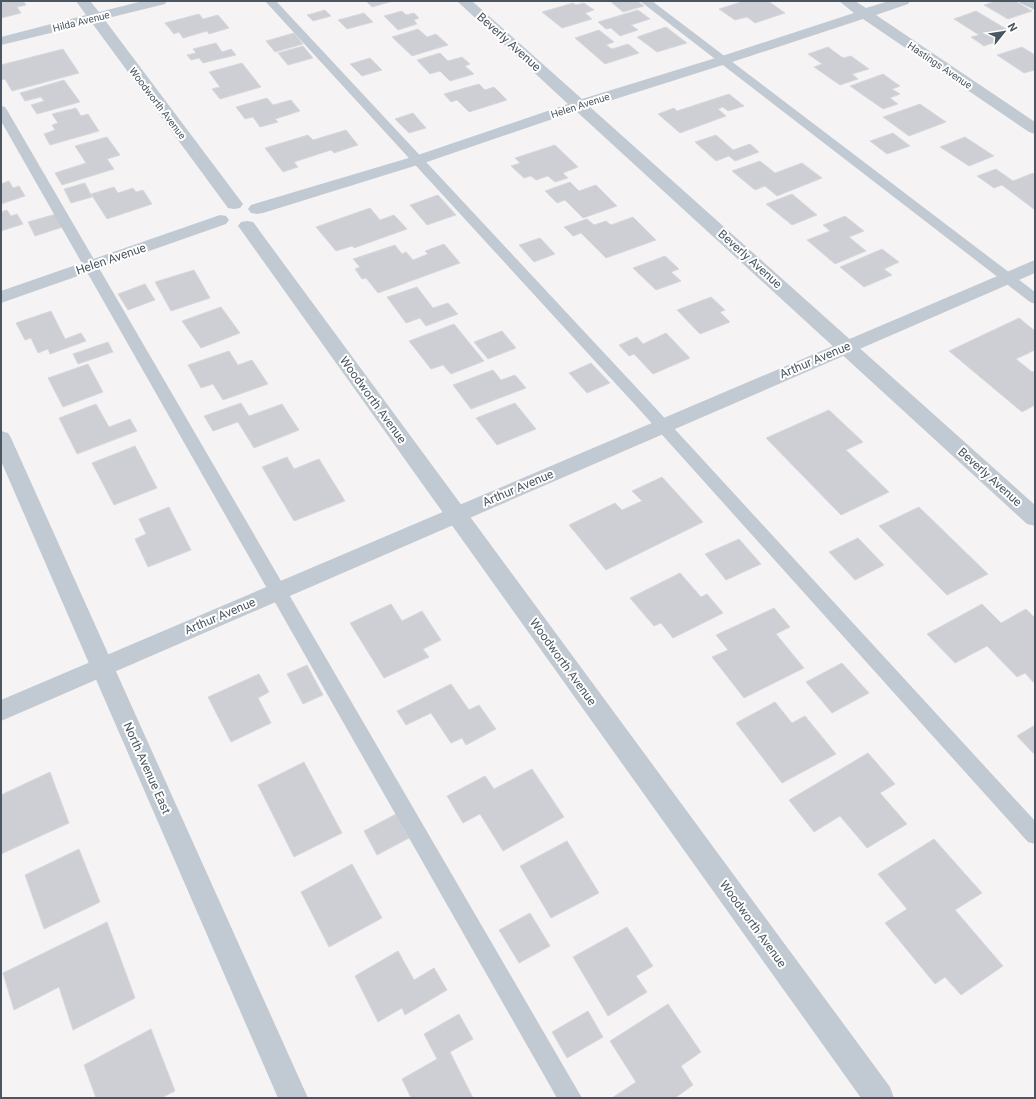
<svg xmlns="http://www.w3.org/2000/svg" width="1036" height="1099" font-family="Roboto,sans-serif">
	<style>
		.building { fill: #cdcfd5; stroke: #d7d9de }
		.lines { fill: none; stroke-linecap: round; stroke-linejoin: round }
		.service { fill: #c1cad2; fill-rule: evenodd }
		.minor { fill: #c1cad2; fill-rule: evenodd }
		.tertiary { fill: #c1cad2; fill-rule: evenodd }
		.labels { text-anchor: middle; stroke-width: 4; stroke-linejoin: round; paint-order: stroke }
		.far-street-label { font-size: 10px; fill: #4a5661; stroke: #fff }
		.street-label { font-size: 12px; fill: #4a5661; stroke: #fff }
	</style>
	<rect width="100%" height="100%" fill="#f5f3f3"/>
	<g class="building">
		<polygon points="1,1 23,1 26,5 17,7 21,13 1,18"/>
		<polygon points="366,1 393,1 372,7"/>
		<polygon points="610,1 637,1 644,6 623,12"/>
		<polygon points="744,1 768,1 785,13 755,23 747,17 735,20 719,9"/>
		<polygon points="996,1 1015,1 1032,11 1008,19 984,5"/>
		<polygon points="573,3 576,5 584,3 594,10 585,13 592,19 562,28 542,12"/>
		<polygon points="325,10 331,16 313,21 307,15"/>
		<polygon points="638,10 650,19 631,25 638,30 620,36 611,28 606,29 598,22"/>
		<polygon points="402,11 406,15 414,13 419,18 414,20 417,24 398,30 384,16"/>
		<polygon points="976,11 1008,30 993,36 1001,40 984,46 971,37 979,35 954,19"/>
		<polygon points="364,13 373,22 347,29 338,20"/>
		<polygon points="199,14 203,19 218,15 229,28 209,34 207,31 183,38 179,32 174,34 165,23"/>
		<polygon points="666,27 687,43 657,52 637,37"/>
		<polygon points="418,29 427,37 436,34 448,45 412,56 392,37"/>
		<polygon points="599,30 614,42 606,45 612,49 628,44 639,53 605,64 575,38"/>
		<polygon points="294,33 303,44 275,52 266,41"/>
		<polygon points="216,43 222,52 231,49 236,55 203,63 199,58 191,60 187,55 196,53 193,49"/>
		<polygon points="303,46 313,58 288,65 278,53"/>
		<polygon points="828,47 843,58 851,56 869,69 852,74 858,79 840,85 814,67 822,64 808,54"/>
		<polygon points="1022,47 1035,55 1035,70 1024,73 997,55"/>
		<polygon points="63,49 79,73 12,91 5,79 1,80 1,65"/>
		<polygon points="440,53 448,61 462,57 470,64 465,66 474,74 450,81 440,71 430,74 417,60"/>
		<polygon points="370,58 382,70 362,76 350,64"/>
		<polygon points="242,63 261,87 220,99 212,89 220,87 209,72"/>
		<polygon points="883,74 900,86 892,89 900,94 890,98 898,104 883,109 850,86"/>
		<polygon points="64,80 80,102 37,114 31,105 44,101 41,97 25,101 20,93"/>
		<polygon points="479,84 485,90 494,87 507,100 469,112 457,100 451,102 444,94"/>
		<polygon points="729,94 744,106 728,111 723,107 718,109 726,116 680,133 658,114 674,108 677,111"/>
		<polygon points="267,98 273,105 291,100 300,111 275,119 278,122 260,127 253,117 245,119 236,107"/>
		<polygon points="920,104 946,122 909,136 883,117"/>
		<polygon points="76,108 81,116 88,114 99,131 50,145 44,134 55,130 52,125 58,123 52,114"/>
		<polygon points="413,113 426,128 409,133 395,119"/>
		<polygon points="346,130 358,145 334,153 331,150 294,162 298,167 283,172 265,148 308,135 313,140"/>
		<polygon points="893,133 910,146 887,154 870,141"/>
		<polygon points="716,135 733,150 750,144 759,152 735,161 729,156 716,161 695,142"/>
		<polygon points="107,137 120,155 107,159 114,169 62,185 55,173 86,163 75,146"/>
		<polygon points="965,137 994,156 969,166 940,147"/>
		<polygon points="555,145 578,167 563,173 568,178 555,182 548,176 536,180 531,176 524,178 511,166 520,163 515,158"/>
		<polygon points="760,161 775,173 802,163 822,178 777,196 765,186 755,190 732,171"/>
		<polygon points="996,169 1013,181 1033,173 1035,175 1035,210 1002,185 994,188 977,176"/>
		<polygon points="9,181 13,188 19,186 25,196 1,204 1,184"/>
		<polygon points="570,182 579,191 596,185 617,206 583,218 565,200 557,203 545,191"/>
		<polygon points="85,183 92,197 71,203 64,189"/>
		<polygon points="114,187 118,193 133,188 136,192 143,190 152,204 107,219 91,194"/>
		<polygon points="792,194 817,215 792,225 766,204"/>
		<polygon points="438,195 456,215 427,225 410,205"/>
		<polygon points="370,208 380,220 394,215 407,229 354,248 352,246 336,251 316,227"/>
		<polygon points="7,210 11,216 17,214 23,224 1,231 1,212"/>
		<polygon points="56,214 63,227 35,236 28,222"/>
		<polygon points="845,216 864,231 849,237 866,251 835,264 807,240 830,231 823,225"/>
		<polygon points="633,217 656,240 606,258 581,233 573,236 564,227 587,219 594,225 606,221 611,225"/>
		<polygon points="540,238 555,254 534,262 519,245"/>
		<polygon points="444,244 460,263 378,293 366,278 362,279 355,269 360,267 353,259 395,245 402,254 406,252 413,260 428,254 425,251"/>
		<polygon points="882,249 899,262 884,269 892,275 864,287 840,267"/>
		<polygon points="665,256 679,269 671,272 681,281 656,290 633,268"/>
		<polygon points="194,270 210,298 171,311 155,282"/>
		<polygon points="145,284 155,300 128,310 118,294"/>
		<polygon points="417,287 433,308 448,303 458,314 426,326 420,318 406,323 387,297"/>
		<polygon points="711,297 725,310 720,312 730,322 700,334 677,310"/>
		<polygon points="221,307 240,333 201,348 182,321"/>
		<polygon points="51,311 65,339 81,333 86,341 50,354 48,349 38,353 31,338 25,340 16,323"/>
		<polygon points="1019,318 1035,331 1035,350 1016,359 1032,372 1035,371 1035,405 1022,412 949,351"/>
		<polygon points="454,324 484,361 451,374 443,365 431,369 409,341"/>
		<polygon points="502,331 516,348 488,359 474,342"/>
		<polygon points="666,333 690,358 653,374 634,354 629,356 619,345 637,337 643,344"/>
		<polygon points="108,342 113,352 78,364 73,354"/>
		<polygon points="229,351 238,365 252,360 268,384 223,400 213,384 201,388 188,365"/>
		<polygon points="591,363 610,383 587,393 569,373"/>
		<polygon points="88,364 103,392 63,407 48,378"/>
		<polygon points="493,370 501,380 515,375 526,388 471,409 453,385"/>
		<polygon points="241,403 249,416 282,404 299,430 254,448 238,422 213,431 204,416"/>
		<polygon points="515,403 536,429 497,445 476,418"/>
		<polygon points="96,404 109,427 130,419 137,431 77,454 59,418"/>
		<polygon points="829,410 863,442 846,450 889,492 841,515 766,438"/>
		<polygon points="135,446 157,488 114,505 92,463"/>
		<polygon points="287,457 294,469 319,459 345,501 294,521 262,467"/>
		<polygon points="662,477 703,522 606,570 569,525 615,503 622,510 642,501 632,491"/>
		<polygon points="169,507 191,550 148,567 135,539 146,534 139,519"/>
		<polygon points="919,507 988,574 947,595 879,526"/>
		<polygon points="858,538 884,565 855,580 829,552"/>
		<polygon points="739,539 761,564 726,580 705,554"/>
		<polygon points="680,573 701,597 707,594 723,613 673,638 661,623 654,626 630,598"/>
		<polygon points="391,604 402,621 422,611 441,640 423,649 429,657 384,678 350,623"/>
		<polygon points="982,604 1001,623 1026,609 1035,618 1035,684 1025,673 1017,677 987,646 955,663 927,634"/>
		<polygon points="774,608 790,627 776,634 804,668 744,698 712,657 728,650 716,635"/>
		<polygon points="842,663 869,693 832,713 806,682"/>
		<polygon points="307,665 323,695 303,704 287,674"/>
		<polygon points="259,674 269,692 258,698 271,723 231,742 208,697"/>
		<polygon points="451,684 469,710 479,705 496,729 466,745 462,738 451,743 431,713 406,725 397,711"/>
		<polygon points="775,702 792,723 805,716 836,754 782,783 736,723"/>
		<polygon points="1035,725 1035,755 1017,736"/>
		<polygon points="868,753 895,784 880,793 907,824 867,848 840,816 814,832 789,800"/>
		<polygon points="304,762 342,833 294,857 258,785"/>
		<polygon points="532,769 564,817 503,851 480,814 463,823 447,796 485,776 494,789"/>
		<polygon points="50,772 69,823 1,854 1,795"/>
		<polygon points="396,814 409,838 377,855 364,831"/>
		<polygon points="934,839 982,893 955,910 1003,966 961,995 945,977 935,984 885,923 907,909 878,874"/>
		<polygon points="567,841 599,893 551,918 520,866"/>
		<polygon points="79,849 100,902 44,929 25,875"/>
		<polygon points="352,864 382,918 329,947 301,892"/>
		<polygon points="530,913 550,946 519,963 499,930"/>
		<polygon points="107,922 135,998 73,1030 59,987 14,1010 3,973"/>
		<polygon points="627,927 653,966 636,976 647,992 608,1016 573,957"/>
		<polygon points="398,951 414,980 434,968 447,990 405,1015 402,1008 378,1022 355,976"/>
		<polygon points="668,1004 701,1052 681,1066 693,1085 675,1098 612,1098 636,1082 610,1041"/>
		<polygon points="588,1011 603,1037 567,1058 552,1032"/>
		<polygon points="459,1014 473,1039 450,1052 473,1098 411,1098 402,1079 437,1059 424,1034"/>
		<polygon points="151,1029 175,1091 161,1098 96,1098 84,1065"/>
	</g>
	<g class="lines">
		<g class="service">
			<polygon points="265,1 276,1 648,400 1035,821 1035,844 1028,842 638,408"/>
			<polygon points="640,1 652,1 1035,292 1035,304 1030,302"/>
			<polygon points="1019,1 1032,1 1035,3 1035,10 1020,3"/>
			<polygon points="1,106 5,107 7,110 582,1098 557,1098 1,121"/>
		</g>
		<g class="minor">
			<polygon points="76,1 90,1 99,12 143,1 167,1 165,4 104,19 240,200 243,204 240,208 234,209 228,208 92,23 1,45 1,37 86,15"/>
			<polygon points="457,1 472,1 582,99 719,57 854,13 839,1 855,1 866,8 889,1 910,1 908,4 876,15 1035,122 1035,134 1029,132 863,19 729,63 590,107 1035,505 1035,526 1027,524 576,111 424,163 263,213 257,214 251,213 248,209 251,205 412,157 568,104"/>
			<polygon points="220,215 226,216 229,220 226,224 1,303 1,291"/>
			<polygon points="247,221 253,222 890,1087 894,1098 861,1098 241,230 238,226 241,222"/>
			<polygon points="1,431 8,433 11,438 308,1098 278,1098 1,461"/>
		</g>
		<polygon class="tertiary" points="1035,260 1035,273 1,721 1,700"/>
	</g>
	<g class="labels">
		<g class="far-street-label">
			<text transform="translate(81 21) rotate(-14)" y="4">Hilda Avenue</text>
			<text transform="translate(940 65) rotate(34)" y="4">Hastings Avenue</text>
			<text transform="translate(158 103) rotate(53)" y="4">Woodworth Avenue</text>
			<text transform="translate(580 105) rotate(-18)" y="4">Helen Avenue</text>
		</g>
		<g class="street-label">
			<text transform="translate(509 42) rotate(42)" y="4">Beverly Avenue</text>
			<text transform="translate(111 259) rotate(-19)" y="4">Helen Avenue</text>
			<text transform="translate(750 259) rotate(42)" y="4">Beverly Avenue</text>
			<text transform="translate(815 360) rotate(-23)" y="4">Arthur Avenue</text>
			<text transform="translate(373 400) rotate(54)" y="4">Woodworth Avenue</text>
			<text transform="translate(990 477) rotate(42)" y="4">Beverly Avenue</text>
			<text transform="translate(518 488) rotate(-23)" y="4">Arthur Avenue</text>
			<text transform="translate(220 616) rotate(-23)" y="4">Arthur Avenue</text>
			<text transform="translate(563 662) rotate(54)" y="4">Woodworth Avenue</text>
			<text transform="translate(147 768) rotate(66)" y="4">North Avenue East</text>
			<text transform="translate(753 924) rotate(54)" y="4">Woodworth Avenue</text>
		</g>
	</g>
	<rect width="1036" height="1099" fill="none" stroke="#4a5661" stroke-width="4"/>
	<g transform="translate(1004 32) rotate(60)" stroke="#ffffff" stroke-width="3" paint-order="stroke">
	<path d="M0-3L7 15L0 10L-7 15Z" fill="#4a5661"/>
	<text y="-6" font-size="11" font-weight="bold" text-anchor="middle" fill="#4a5661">N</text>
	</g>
</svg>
